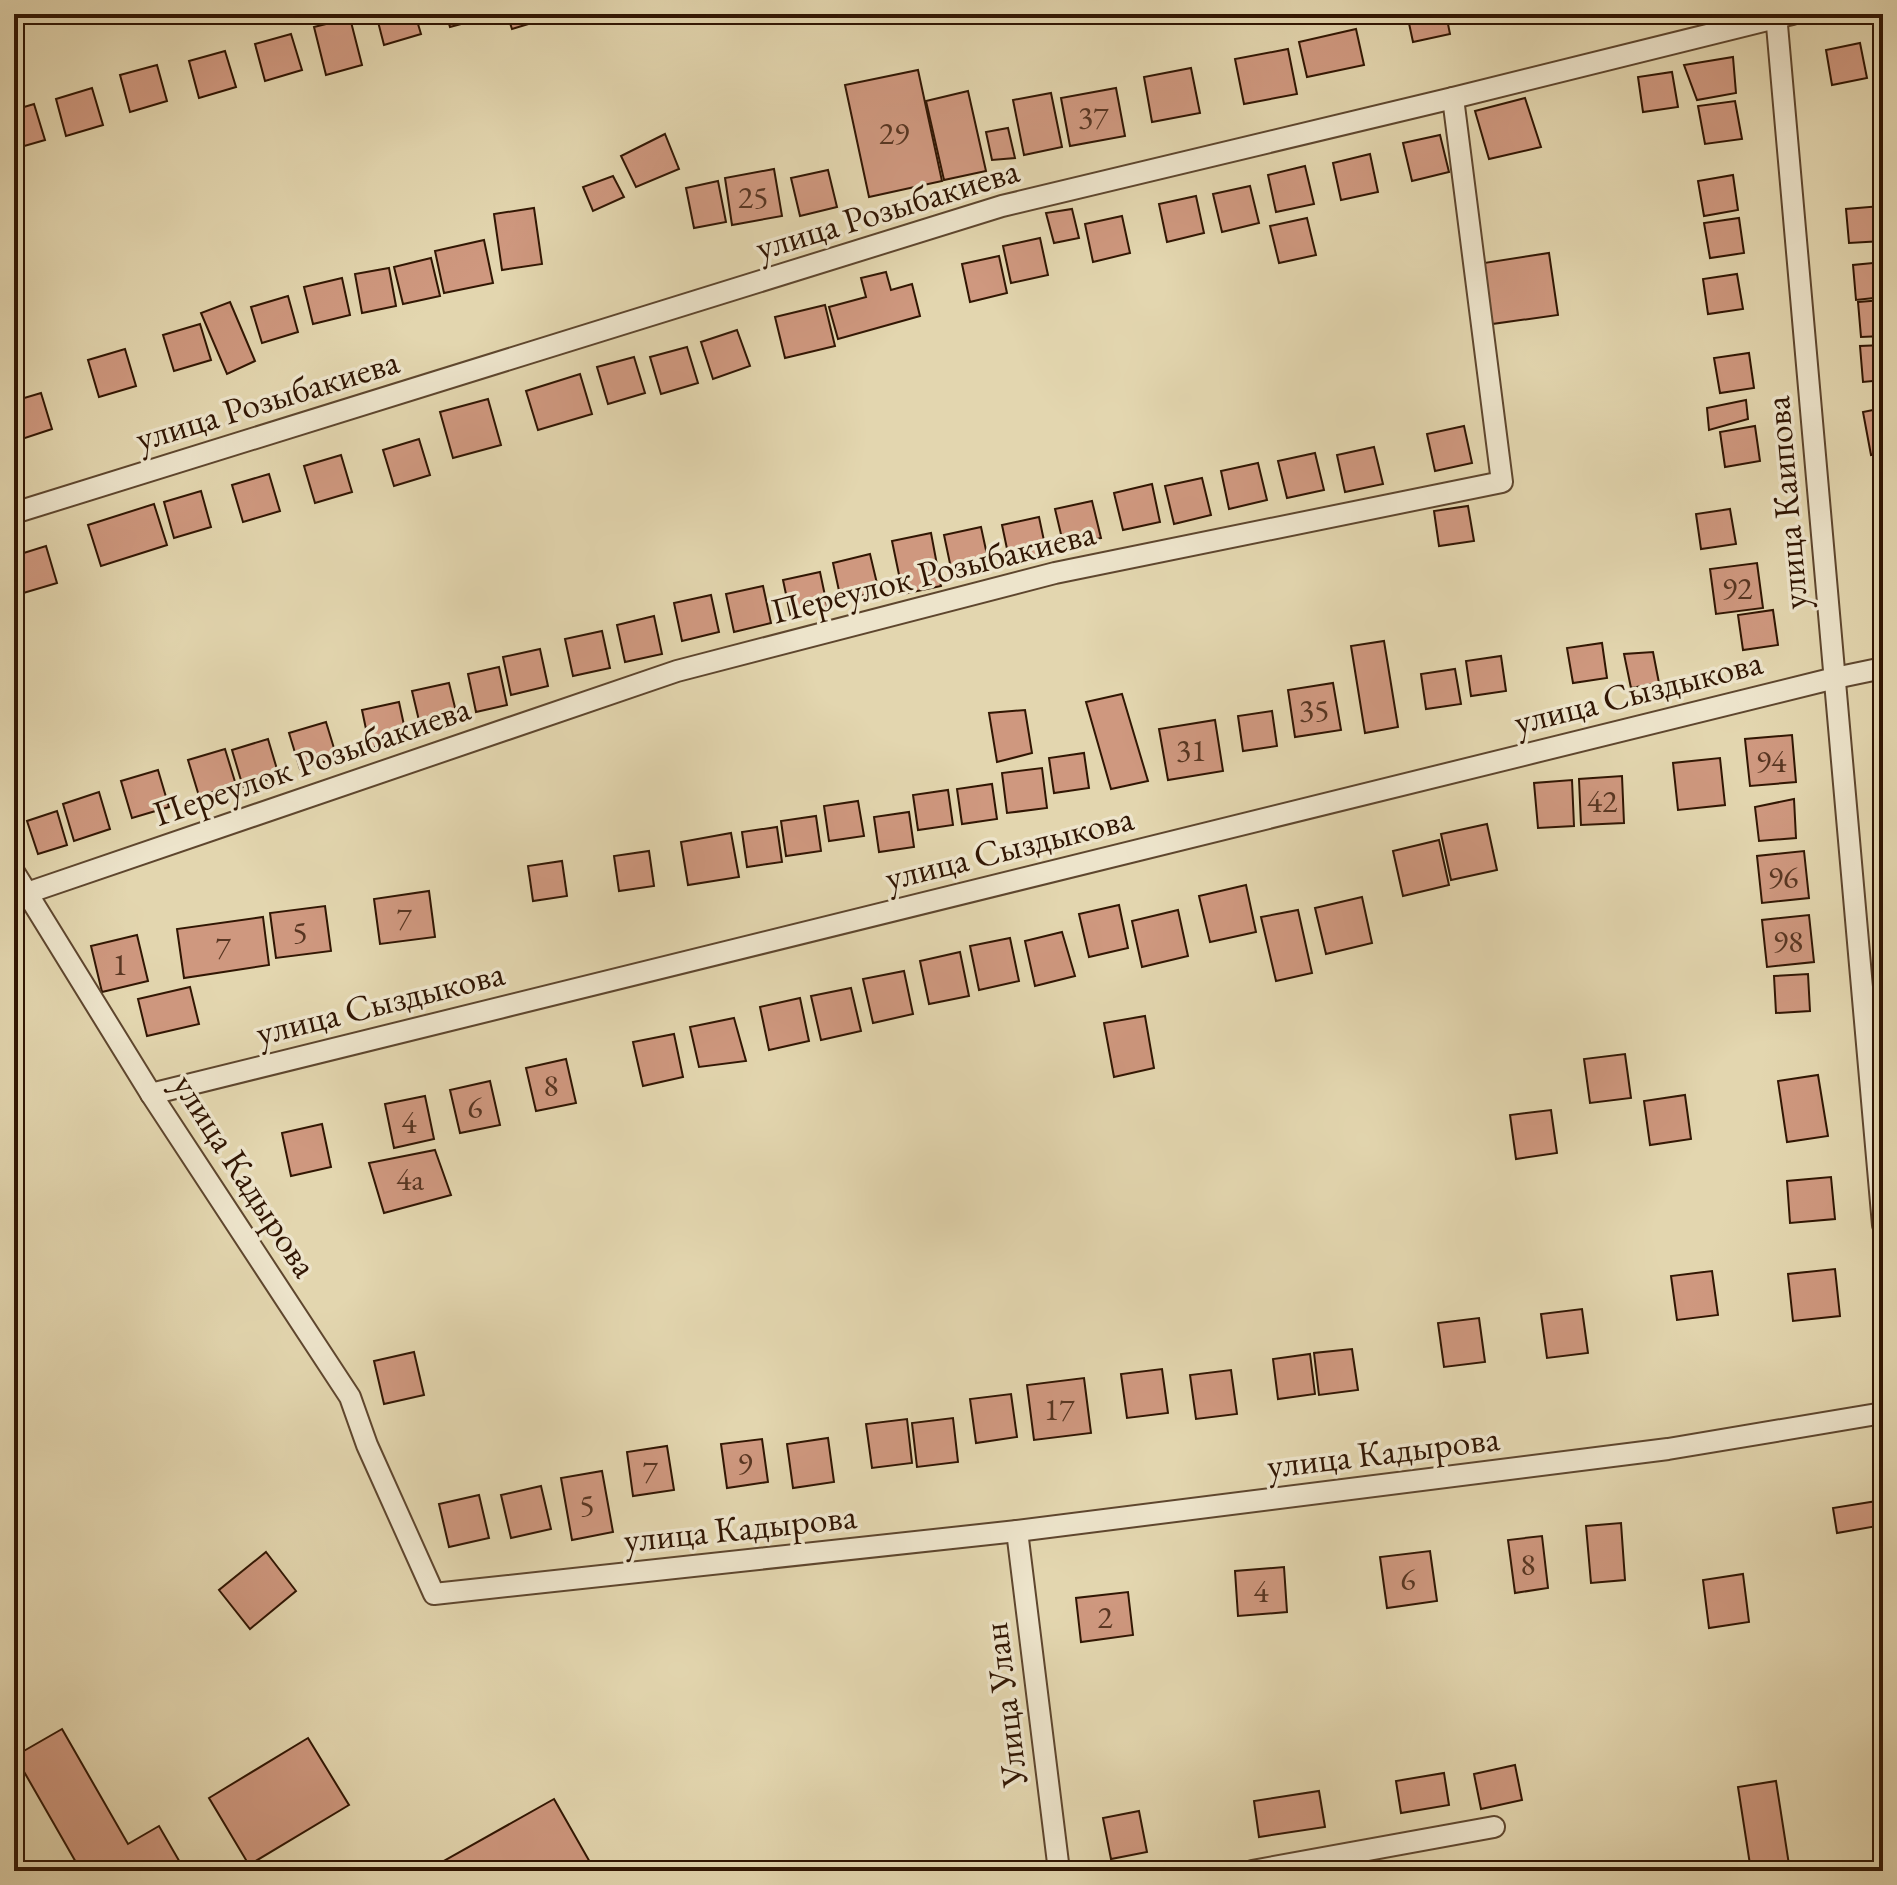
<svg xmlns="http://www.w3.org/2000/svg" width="1897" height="1885" font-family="'EB Garamond',serif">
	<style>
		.building { fill: #cf987f; stroke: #311603; stroke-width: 2 }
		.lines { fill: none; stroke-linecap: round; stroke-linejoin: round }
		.street-casing { stroke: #5e462e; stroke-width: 24 }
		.street { stroke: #ede4cb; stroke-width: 20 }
		.labels { text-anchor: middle; stroke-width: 7; stroke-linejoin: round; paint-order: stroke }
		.number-label { font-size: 32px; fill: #583622 }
		.street-label { font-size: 36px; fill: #311603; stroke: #ede4cb }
	</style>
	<rect width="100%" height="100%" fill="#e3d6af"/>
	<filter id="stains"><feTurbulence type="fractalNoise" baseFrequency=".0025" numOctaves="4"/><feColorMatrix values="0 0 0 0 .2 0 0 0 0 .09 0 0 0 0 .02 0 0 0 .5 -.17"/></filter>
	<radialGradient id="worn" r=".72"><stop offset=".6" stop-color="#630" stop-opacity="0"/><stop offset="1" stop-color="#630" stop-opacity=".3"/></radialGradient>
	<g class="building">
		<polygon points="376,14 415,14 421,34 384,45"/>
		<polygon points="446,14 486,14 487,17 450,27"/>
		<polygon points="507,14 547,14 548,18 512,29"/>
		<polygon points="1407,14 1446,14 1450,34 1413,42"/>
		<polygon points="350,18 362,65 326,75 314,27"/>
		<polygon points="1356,29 1364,65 1307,77 1299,42"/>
		<polygon points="291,34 302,70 265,81 255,44"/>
		<polygon points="1860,43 1867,78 1832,85 1826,50"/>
		<polygon points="1288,49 1297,94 1244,104 1235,59"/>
		<polygon points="225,51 236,87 199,98 189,61"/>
		<polygon points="1733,57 1736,93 1697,100 1684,65"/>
		<polygon points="157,65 167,101 130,112 120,75"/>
		<polygon points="1191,68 1200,113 1152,122 1144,77"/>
		<polygon points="918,70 942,181 869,197 845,85"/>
		<polygon points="1672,72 1678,107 1643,112 1638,77"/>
		<polygon points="92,88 103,125 66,136 56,99"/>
		<polygon points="1116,88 1125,136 1070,146 1061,98"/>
		<polygon points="968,91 986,171 944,180 926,101"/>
		<polygon points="1051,93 1062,147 1024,155 1013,100"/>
		<polygon points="1525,98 1541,147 1489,159 1475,111"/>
		<polygon points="1735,101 1742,139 1705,144 1698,106"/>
		<polygon points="34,104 45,140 14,149 14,110"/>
		<polygon points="1008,128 1015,158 992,160 986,132"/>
		<polygon points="665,134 679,169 636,187 621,156"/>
		<polygon points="1440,135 1449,172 1412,181 1403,143"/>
		<polygon points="1370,154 1378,192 1341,200 1333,163"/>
		<polygon points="1305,166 1314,204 1276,212 1268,175"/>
		<polygon points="774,169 782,216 732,225 725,178"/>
		<polygon points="828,170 837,207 800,216 791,178"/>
		<polygon points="1733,175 1738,210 1704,216 1698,181"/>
		<polygon points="613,176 624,197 593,211 583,187"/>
		<polygon points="718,181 726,222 694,228 686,188"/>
		<polygon points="1250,186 1259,223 1222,232 1213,194"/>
		<polygon points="1196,196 1204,233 1167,242 1159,204"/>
		<polygon points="1881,206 1883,241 1849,243 1846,209"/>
		<polygon points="534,208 542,264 502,270 494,214"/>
		<polygon points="1072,209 1079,238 1054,243 1046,213"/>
		<polygon points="1122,216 1130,253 1093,262 1085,224"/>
		<polygon points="1307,218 1316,255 1279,263 1270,226"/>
		<polygon points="1739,218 1744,253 1710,258 1704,223"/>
		<polygon points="1040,238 1048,275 1011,283 1003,246"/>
		<polygon points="484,240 493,283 444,293 435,251"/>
		<polygon points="1549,253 1558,315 1492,324 1484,263"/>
		<polygon points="999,256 1007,293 970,302 962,264"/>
		<polygon points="431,258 440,296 403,304 394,267"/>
		<polygon points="1883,262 1883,297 1856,300 1853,265"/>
		<polygon points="389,268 396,306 362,313 355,274"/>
		<polygon points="886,272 891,290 912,284 920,316 838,339 829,307 866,297 861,278"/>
		<polygon points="1737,274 1743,309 1708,314 1703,279"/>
		<polygon points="342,278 350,315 313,324 304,287"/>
		<polygon points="288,296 298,332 262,343 251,307"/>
		<polygon points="1883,300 1883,336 1861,337 1858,302"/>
		<polygon points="230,302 255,361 227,374 201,313"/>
		<polygon points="825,305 835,346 785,358 775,317"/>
		<polygon points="200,324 211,360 174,371 163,335"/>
		<polygon points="737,330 750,366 713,379 701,342"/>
		<polygon points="1883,345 1883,380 1863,382 1860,346"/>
		<polygon points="687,347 698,383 661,394 650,357"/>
		<polygon points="125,349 136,386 99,397 88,360"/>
		<polygon points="1749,353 1754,388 1720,393 1714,358"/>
		<polygon points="634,357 645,393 608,404 597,367"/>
		<polygon points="580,374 592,414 538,430 526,391"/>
		<polygon points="41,393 52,429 16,441 14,401"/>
		<polygon points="488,399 501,445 453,458 440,412"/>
		<polygon points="1746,400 1748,419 1709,430 1707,408"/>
		<polygon points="1883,408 1883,453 1871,455 1863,412"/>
		<polygon points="1464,426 1472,463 1435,471 1427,434"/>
		<polygon points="1755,426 1760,461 1725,467 1720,432"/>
		<polygon points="419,439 430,475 394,486 383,450"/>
		<polygon points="1374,447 1383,484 1345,492 1337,455"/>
		<polygon points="1315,453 1324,490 1287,498 1278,461"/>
		<polygon points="341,455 352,492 315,503 304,466"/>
		<polygon points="1258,463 1267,500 1229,509 1221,471"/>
		<polygon points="269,474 280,511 243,522 232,485"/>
		<polygon points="1202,478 1211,515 1174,524 1165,486"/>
		<polygon points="1152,484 1160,522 1123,530 1114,493"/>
		<polygon points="201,491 211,527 174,538 164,502"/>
		<polygon points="1092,501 1101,538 1064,547 1055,509"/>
		<polygon points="154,504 167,545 101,566 88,525"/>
		<polygon points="1468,506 1474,541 1439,546 1434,511"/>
		<polygon points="1730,509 1736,544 1701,549 1696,514"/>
		<polygon points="1039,517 1047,555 1010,563 1002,525"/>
		<polygon points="981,527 989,564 952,573 944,535"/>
		<polygon points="931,533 941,586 903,594 892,541"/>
		<polygon points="46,546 57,583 20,594 14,573 14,556"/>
		<polygon points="870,554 879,592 841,600 833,563"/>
		<polygon points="1757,563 1763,608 1716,614 1710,569"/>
		<polygon points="820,572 828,610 791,618 783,580"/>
		<polygon points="763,586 771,623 734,632 726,594"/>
		<polygon points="711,595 719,632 682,641 674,603"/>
		<polygon points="1773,610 1778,645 1743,650 1738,615"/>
		<polygon points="654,616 662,654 625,662 617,625"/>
		<polygon points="602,631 610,668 573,676 565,639"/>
		<polygon points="1384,641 1398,727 1365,733 1351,646"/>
		<polygon points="1602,643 1607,678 1573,683 1567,648"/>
		<polygon points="540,649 548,686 511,695 503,657"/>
		<polygon points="1653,652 1659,683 1631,688 1624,654"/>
		<polygon points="1501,656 1506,691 1471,696 1466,661"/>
		<polygon points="499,667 507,705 476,712 468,674"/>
		<polygon points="1455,669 1461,704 1426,709 1421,674"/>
		<polygon points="449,683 458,720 421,729 412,691"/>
		<polygon points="1333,683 1341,730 1295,737 1288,690"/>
		<polygon points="1122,694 1148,781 1111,789 1086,702"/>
		<polygon points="399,702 407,739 370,748 362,710"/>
		<polygon points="1025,710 1032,753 997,762 989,713"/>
		<polygon points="1272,711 1277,746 1243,751 1238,716"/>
		<polygon points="1215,720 1223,771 1168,780 1159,729"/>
		<polygon points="326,722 337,758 300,769 289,733"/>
		<polygon points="1792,735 1796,782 1750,786 1745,739"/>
		<polygon points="268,739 279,776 243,787 232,750"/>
		<polygon points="225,749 236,785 199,796 188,760"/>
		<polygon points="1084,753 1089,788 1054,793 1049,758"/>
		<polygon points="1720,758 1725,805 1678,810 1673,763"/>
		<polygon points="1042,768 1047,808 1007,813 1002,773"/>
		<polygon points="158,770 169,807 132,818 121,781"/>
		<polygon points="1622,776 1624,823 1581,825 1579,779"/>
		<polygon points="1572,780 1574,826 1538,828 1534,783"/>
		<polygon points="992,784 997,819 962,824 957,789"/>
		<polygon points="948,790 953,825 918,830 913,795"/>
		<polygon points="99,792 110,829 74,841 63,804"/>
		<polygon points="1794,799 1796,838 1759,841 1755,807"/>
		<polygon points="858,801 864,836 829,841 824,806"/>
		<polygon points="57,811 67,845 38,854 27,821"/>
		<polygon points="909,812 914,847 879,852 874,817"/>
		<polygon points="816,816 821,851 786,856 781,821"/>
		<polygon points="1487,824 1497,870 1451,880 1441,834"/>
		<polygon points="777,827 782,862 747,867 742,832"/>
		<polygon points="731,833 739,877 688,885 681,842"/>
		<polygon points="1439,840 1449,885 1403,896 1393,851"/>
		<polygon points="649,851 654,886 619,891 614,856"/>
		<polygon points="1804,851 1809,898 1762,903 1757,856"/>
		<polygon points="562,861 567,896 533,901 528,866"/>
		<polygon points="1246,885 1256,932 1210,942 1199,896"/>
		<polygon points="429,891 435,937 380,944 374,899"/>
		<polygon points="1362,897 1372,943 1326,954 1315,908"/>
		<polygon points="1119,905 1128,948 1089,957 1079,914"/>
		<polygon points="325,906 331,951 276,958 270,913"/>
		<polygon points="1178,910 1188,956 1142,967 1132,921"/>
		<polygon points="1298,910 1312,973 1276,981 1261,917"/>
		<polygon points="1809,915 1814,962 1767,967 1762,920"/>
		<polygon points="263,917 269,965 184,978 177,929"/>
		<polygon points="1062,932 1075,976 1035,986 1025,941"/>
		<polygon points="137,935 148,981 102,992 91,946"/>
		<polygon points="1010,938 1019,981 979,990 970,946"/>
		<polygon points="960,952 969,996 929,1004 920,961"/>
		<polygon points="904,971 913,1014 873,1023 863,979"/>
		<polygon points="1808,974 1810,1011 1776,1013 1774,976"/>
		<polygon points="190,987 199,1024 147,1036 138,999"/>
		<polygon points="851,988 861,1031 821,1040 811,996"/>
		<polygon points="800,998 809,1041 769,1050 760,1007"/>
		<polygon points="1145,1016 1154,1068 1114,1077 1104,1023"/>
		<polygon points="734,1018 746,1061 699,1067 690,1027"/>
		<polygon points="674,1034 683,1077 643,1086 633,1042"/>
		<polygon points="1625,1054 1631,1098 1590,1103 1584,1059"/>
		<polygon points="566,1059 576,1103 536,1111 526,1068"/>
		<polygon points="1818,1075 1828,1136 1787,1142 1778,1081"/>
		<polygon points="490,1081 500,1125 460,1133 450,1090"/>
		<polygon points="1685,1095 1691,1139 1650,1145 1644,1101"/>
		<polygon points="425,1096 434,1139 394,1148 385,1104"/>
		<polygon points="1551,1110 1557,1153 1516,1159 1510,1115"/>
		<polygon points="322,1124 331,1167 291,1176 282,1133"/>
		<polygon points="435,1150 451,1195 384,1213 369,1163"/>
		<polygon points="1831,1177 1835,1219 1790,1223 1787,1181"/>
		<polygon points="1835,1269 1840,1316 1793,1321 1788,1274"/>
		<polygon points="1712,1271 1718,1315 1677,1320 1671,1276"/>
		<polygon points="1582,1309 1588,1353 1547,1358 1541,1314"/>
		<polygon points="1479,1318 1485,1362 1444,1367 1438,1323"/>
		<polygon points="1352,1349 1358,1390 1319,1395 1314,1353"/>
		<polygon points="414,1352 424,1395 384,1404 374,1361"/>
		<polygon points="1310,1354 1315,1394 1278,1399 1273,1359"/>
		<polygon points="1162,1369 1168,1413 1127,1418 1121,1374"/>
		<polygon points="1231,1370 1237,1414 1196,1419 1190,1375"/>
		<polygon points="1084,1378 1091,1433 1034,1440 1027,1385"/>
		<polygon points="1011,1394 1017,1437 976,1443 970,1399"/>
		<polygon points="953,1418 958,1462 917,1467 912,1423"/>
		<polygon points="907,1419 912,1463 872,1468 866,1424"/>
		<polygon points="828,1438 834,1482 793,1488 787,1444"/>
		<polygon points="762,1439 768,1482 727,1488 721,1444"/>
		<polygon points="667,1446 674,1490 633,1496 627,1452"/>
		<polygon points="602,1471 613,1532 572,1540 561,1478"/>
		<polygon points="541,1486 551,1529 511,1538 501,1495"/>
		<polygon points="479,1495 489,1538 449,1547 439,1504"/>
		<polygon points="1883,1500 1883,1525 1837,1533 1833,1508"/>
		<polygon points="1621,1523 1625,1580 1591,1583 1586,1526"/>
		<polygon points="1542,1536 1548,1588 1515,1593 1508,1540"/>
		<polygon points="1430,1551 1437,1601 1387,1608 1380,1557"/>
		<polygon points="266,1552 296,1591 250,1629 219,1590"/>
		<polygon points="1284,1567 1287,1612 1238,1616 1235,1571"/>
		<polygon points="1743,1574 1749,1622 1709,1628 1703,1580"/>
		<polygon points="1128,1592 1133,1635 1081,1642 1076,1598"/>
		<polygon points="62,1729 128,1844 159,1826 185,1871 81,1871 15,1756"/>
		<polygon points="308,1738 349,1805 249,1865 209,1798"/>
		<polygon points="1515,1765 1522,1800 1481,1809 1474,1774"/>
		<polygon points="1444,1773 1449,1805 1401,1813 1396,1781"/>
		<polygon points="1776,1781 1790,1871 1751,1871 1738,1787"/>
		<polygon points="1319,1791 1325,1827 1259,1837 1254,1801"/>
		<polygon points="554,1799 595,1871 426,1871"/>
		<polygon points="1139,1811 1147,1852 1111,1859 1103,1818"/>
	</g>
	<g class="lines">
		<defs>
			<g id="street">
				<polyline points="1776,14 1883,1225"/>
				<polyline points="14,513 1002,206 1453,98 1792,14"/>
				<polyline points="14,872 151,1094 350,1397 367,1445 434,1594 1017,1531 1668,1449 1883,1413"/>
				<polyline points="27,893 677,671 1055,573 1502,482 1453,98"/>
				<polyline points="151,1094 1835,678 1883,668"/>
				<polyline points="1017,1531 1059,1871"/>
				<polyline points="1252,1871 1494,1827"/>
			</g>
		</defs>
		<use href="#street" class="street-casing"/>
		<use href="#street" class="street"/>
	</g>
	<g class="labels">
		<g class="number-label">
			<text x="1093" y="128">37</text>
			<text x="894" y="144">29</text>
			<text x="753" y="208">25</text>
			<text x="1737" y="599">92</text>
			<text x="1314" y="721">35</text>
			<text x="1191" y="761">31</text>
			<text x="1771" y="772">94</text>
			<text x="1602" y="812">42</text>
			<text x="1783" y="888">96</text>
			<text x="404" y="929">7</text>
			<text x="300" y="943">5</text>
			<text x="1788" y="952">98</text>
			<text x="223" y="958">7</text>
			<text x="120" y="975">1</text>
			<text x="551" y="1096">8</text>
			<text x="475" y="1118">6</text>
			<text x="409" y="1133">4</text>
			<text x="410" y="1190">4а</text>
			<text x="1059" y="1420">17</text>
			<text x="745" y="1474">9</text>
			<text x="650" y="1482">7</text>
			<text x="587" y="1516">5</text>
			<text x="1528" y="1575">8</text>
			<text x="1408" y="1590">6</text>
			<text x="1261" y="1602">4</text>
			<text x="1105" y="1628">2</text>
		</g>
		<g class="street-label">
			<text transform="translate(887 208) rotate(-17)" y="13">улица Розыбакиева</text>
			<text transform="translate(267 399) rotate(-17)" y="13">улица Розыбакиева</text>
			<text transform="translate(1785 503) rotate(-95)" y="13">улица Каипова</text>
			<text transform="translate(933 571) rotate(-14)" y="13">Переулок Розыбакиева</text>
			<text transform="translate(1638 691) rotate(-14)" y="13">улица Сыздыкова</text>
			<text transform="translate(311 760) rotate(-19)" y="13">Переулок Розыбакиева</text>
			<text transform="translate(1009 847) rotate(-14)" y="13">улица Сыздыкова</text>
			<text transform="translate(380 1002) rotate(-14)" y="13">улица Сыздыкова</text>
			<text transform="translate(246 1175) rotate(57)" y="13">улица Кадырова</text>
			<text transform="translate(1383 1451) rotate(-7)" y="13">улица Кадырова</text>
			<text transform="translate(740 1527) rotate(-6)" y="13">улица Кадырова</text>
			<text transform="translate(1004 1705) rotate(-97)" y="13">Улица Улан</text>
		</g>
	</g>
	<rect width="1897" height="1885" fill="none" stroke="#e3d6af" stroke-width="48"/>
	<rect x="16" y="16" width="1865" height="1853" fill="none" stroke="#311603" stroke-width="4"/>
	<rect x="24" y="24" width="1849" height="1837" fill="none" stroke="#311603" stroke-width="2"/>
	<rect width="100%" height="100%" filter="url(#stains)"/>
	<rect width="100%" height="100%" fill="url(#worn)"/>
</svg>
